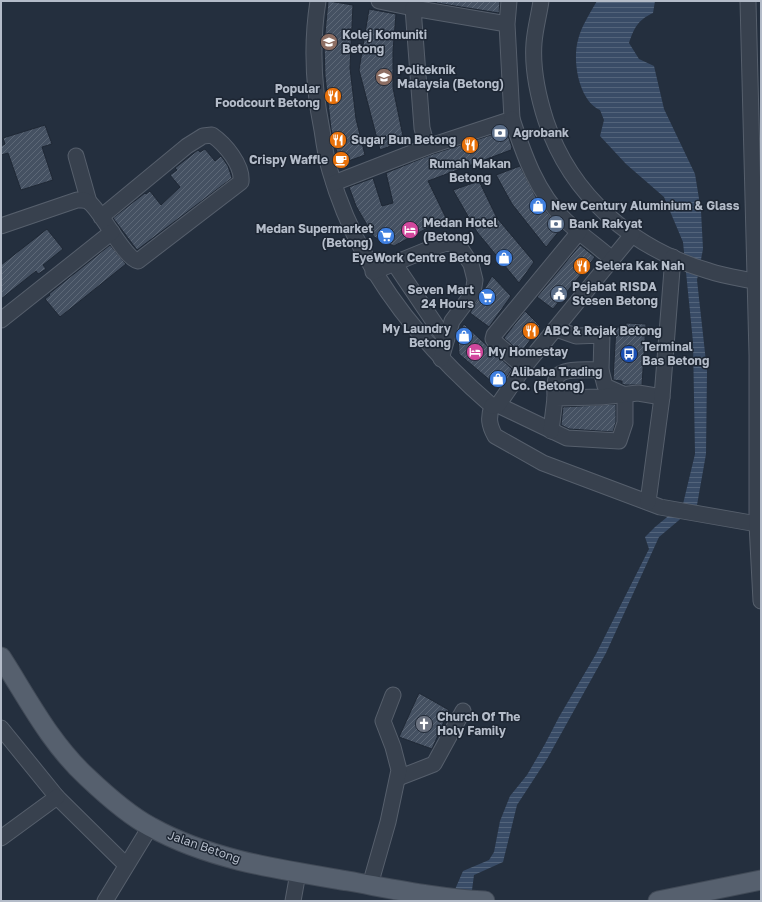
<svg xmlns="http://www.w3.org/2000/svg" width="762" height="902" font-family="'Golos Text',sans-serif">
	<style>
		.water { fill: url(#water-rules) }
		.building { fill: url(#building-hatch); stroke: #1f2835 }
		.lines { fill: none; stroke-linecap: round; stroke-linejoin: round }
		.minor-casing { stroke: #565f6c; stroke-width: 17 }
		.major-casing { stroke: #414a57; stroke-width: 21 }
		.minor { stroke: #38414e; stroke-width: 15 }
		.major { stroke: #56606e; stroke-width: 19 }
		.labels { text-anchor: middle; stroke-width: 3; stroke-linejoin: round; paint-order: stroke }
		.poi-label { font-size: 12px; font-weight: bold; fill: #b4bcc9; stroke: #1d2633; text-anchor: start }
		.street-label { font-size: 12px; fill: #b4bcc9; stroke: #1d2633 }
	</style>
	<defs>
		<pattern id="water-rules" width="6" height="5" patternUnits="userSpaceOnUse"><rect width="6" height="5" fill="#394c67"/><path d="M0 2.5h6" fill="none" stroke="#53647b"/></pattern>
		<pattern id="building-hatch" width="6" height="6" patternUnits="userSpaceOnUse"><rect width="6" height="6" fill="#455162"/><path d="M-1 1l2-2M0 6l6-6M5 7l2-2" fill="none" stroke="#5d6877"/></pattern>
	</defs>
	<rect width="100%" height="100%" fill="#242f3e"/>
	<path class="water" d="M597 1H655L653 13C638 20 634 28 629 43L639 59 654 66 664 109 695 174 701 211 703 249 697 280 707 371 706 454 697 505 659 537 606 653 547 759 517 805 503 862 474 875 472 890 468 901H450L463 871 489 860 494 852 500 821 510 796 527 775 545 744 559 717 596 654 649 549 645 537 655 527 683 504 695 454 693 342 683 242 664 197 626 164 600 136 604 120 600 110C579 101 572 61 578 40 581 27 590 13 597 1Z"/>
	<g class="building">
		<polygon points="328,1 353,5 350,68 356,119 365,155 340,164 331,129 325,76 324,44"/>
		<polygon points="437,1 500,1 499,13 436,3"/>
		<polygon points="369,9 396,14 393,51 393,88 404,141 380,150 359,70"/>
		<polygon points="45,125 52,144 42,147 53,180 21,190 8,153 1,155 1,146 5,144 3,138"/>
		<polygon points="506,130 512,147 511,150 428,181 446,218 394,246 374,237 356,206 349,187 373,178 382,206 393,203 386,173 430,155"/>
		<polygon points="205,149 215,161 221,156 228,166 232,178 137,250 113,218 145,193 146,194 150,191 161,205 180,187 170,175 177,170 175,168 198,150 200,152"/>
		<polygon points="520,166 539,203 561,229 546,247 512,204 496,175"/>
		<polygon points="479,181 497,218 534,262 519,283 477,232 453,190"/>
		<polygon points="47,229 63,249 43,265 46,269 38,274 36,271 1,299 1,265"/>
		<polygon points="110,245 126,264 60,317 45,299 50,295 49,294"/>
		<polygon points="580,245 595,257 553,309 537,297"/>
		<polygon points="492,276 511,296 489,327 470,313"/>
		<polygon points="525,311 540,326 521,353 504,338"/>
		<polygon points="626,323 646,324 642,385 625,385 622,384 622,381 613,380 616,327 626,327"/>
		<polygon points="464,324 512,369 499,388 459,354 458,333"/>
		<polygon points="616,404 616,422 613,432 569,429 561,425 563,407"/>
		<polygon points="419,693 449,710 432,749 399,737"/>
	</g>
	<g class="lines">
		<defs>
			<g id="minor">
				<path d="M318 1C311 45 313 86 322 130 324 144 326 158 330 171 357 266 419 343 492 406 488 418 489 425 495 436L543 463 660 507 757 524"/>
				<polyline points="379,1 413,8"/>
				<path d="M541 1C539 15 535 29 534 43 532 69 538 96 546 121 571 196 633 249 709 271 723 276 739 278 754 281"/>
				<polyline points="748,1 757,355 757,524 761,601"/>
				<polyline points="507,24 512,119 427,147 422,128 413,8 507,24 509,1"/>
				<path d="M512 119C524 155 537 193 565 220 580 234 597 246 612 259"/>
				<polyline points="76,156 89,202"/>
				<polyline points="334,183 427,147"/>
				<path d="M1 226 77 200C82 200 85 199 89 202 102 212 124 258 138 261L241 182C243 165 225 144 212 135L203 136 187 146 101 217"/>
				<polyline points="394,263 446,340"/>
				<polyline points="373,272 434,247 447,243 455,245 461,249 471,264 475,280 473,293 452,321 441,359"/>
				<polyline points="1,320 112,232"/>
				<polyline points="524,367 496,343 493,339 494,335 579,232"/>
				<path d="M555 398C555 392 554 384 556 379 560 367 590 370 601 370"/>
				<polyline points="498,405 567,438 619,441 625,423 625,395 605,386 601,370 602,335 576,336 556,329"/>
				<polyline points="492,406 498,405 524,367 632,235"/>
				<polyline points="551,431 555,398 601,397 638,393 662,397"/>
				<polyline points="648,502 662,397 673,257"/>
				<polyline points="1,728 57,797 126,865"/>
				<polyline points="398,778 434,764 463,711"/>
				<polyline points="1,838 57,797"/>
				<polyline points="370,885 388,822 399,770 393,747 383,721 393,695"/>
				<polyline points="105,901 150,827"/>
				<polyline points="293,901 298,873"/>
			</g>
			<g id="major">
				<path d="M1 657C28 699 50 743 87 777 106 795 128 815 151 827 210 860 282 870 348 881 393 889 439 899 485 901"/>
				<polyline points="658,901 761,880"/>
			</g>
		</defs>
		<use href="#minor" class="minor-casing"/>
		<use href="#major" class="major-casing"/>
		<use href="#minor" class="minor"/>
		<use href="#major" class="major"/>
	</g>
	<defs>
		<symbol id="university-disc" viewBox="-11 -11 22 22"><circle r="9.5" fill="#8d6e63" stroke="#1d2633"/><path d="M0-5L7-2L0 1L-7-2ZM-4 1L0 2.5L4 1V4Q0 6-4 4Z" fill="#fff"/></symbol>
		<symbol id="restaurant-disc" viewBox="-11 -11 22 22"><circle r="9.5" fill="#e8710a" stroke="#1d2633"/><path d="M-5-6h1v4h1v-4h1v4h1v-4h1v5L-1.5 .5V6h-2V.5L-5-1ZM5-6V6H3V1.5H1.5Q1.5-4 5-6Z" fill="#fff"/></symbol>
		<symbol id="bank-disc" viewBox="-11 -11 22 22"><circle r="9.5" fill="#5c6f8a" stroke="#1d2633"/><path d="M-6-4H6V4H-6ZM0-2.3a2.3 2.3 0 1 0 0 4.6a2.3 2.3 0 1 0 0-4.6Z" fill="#fff"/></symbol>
		<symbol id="cafe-disc" viewBox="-11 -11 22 22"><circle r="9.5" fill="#e8710a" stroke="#1d2633"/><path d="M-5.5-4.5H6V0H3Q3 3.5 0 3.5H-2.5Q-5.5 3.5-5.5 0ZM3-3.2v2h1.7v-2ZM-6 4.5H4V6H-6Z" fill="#fff"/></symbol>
		<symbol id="shop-disc" viewBox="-11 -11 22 22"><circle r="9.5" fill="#3f7fe0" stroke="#1d2633"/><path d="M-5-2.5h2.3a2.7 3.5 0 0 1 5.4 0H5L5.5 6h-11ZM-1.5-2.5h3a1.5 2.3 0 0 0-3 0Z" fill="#fff"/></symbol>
		<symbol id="hotel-disc" viewBox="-11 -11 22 22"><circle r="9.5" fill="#d1479c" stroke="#1d2633"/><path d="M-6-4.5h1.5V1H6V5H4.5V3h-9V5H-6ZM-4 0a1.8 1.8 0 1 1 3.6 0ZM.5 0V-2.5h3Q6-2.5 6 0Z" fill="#fff"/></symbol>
		<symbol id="supermarket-disc" viewBox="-11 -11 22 22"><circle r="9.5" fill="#3f7fe0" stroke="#1d2633"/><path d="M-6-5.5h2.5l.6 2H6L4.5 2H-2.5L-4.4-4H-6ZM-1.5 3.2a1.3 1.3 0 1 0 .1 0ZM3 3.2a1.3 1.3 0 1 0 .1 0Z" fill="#fff"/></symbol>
		<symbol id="civic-disc" viewBox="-11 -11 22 22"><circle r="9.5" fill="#5c6f8a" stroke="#1d2633"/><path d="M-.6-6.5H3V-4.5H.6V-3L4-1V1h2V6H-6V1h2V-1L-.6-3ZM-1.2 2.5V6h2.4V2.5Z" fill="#fff"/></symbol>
		<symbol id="bus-disc" viewBox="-11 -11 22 22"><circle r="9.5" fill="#1a4fb4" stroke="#1d2633"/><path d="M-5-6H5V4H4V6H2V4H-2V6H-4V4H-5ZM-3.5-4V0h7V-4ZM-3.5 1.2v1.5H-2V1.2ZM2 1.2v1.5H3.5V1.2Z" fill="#fff"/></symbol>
		<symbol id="church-disc" viewBox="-11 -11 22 22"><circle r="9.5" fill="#6b7280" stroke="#1d2633"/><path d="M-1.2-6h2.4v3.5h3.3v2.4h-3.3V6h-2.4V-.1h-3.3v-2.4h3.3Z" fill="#fff"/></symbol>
	</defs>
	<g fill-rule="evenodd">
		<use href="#university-disc" x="319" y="32" width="20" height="20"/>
		<use href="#university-disc" x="374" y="67" width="20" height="20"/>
		<use href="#restaurant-disc" x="323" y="86" width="20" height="20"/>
		<use href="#bank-disc" x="490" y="123" width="20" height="20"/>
		<use href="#restaurant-disc" x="328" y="130" width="20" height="20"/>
		<use href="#restaurant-disc" x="460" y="135" width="20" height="20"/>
		<use href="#cafe-disc" x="331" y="150" width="20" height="20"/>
		<use href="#shop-disc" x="528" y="196" width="20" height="20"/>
		<use href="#bank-disc" x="546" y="214" width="20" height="20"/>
		<use href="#hotel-disc" x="400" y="220" width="20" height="20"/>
		<use href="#supermarket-disc" x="376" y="226" width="20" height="20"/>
		<use href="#shop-disc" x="494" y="248" width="20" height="20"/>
		<use href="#restaurant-disc" x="572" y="256" width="20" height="20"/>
		<use href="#civic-disc" x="549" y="284" width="20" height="20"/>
		<use href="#supermarket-disc" x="477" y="287" width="20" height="20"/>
		<use href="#restaurant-disc" x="521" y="321" width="20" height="20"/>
		<use href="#shop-disc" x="454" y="326" width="20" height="20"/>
		<use href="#hotel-disc" x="465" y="342" width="20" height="20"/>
		<use href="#bus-disc" x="619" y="344" width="20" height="20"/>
		<use href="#shop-disc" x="488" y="369" width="20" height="20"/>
		<use href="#church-disc" x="414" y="714" width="20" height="20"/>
	</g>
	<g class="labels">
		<g class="poi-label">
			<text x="342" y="39">Kolej Komuniti<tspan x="342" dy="14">Betong</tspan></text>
			<text x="397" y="74">Politeknik<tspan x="397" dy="14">Malaysia (Betong)</tspan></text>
			<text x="320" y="93" text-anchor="end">Popular<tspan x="320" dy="14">Foodcourt Betong</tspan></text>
			<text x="513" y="137">Agrobank</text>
			<text x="351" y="144">Sugar Bun Betong</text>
			<text x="328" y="164" text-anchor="end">Crispy Waffle</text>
			<text x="470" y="168" text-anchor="middle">Rumah Makan<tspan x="470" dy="14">Betong</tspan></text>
			<text x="551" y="210">New Century Aluminium &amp; Glass</text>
			<text x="423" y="227">Medan Hotel<tspan x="423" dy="14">(Betong)</tspan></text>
			<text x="569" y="228">Bank Rakyat</text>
			<text x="373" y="233" text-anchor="end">Medan Supermarket<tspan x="373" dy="14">(Betong)</tspan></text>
			<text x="491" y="262" text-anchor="end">EyeWork Centre Betong</text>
			<text x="595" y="270">Selera Kak Nah</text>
			<text x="572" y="291">Pejabat RISDA<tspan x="572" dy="14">Stesen Betong</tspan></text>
			<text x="474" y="294" text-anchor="end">Seven Mart<tspan x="474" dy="14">24 Hours</tspan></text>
			<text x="451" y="333" text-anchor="end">My Laundry<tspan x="451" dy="14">Betong</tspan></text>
			<text x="544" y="335">ABC &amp; Rojak Betong</text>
			<text x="642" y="351">Terminal<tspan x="642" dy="14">Bas Betong</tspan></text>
			<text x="488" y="356">My Homestay</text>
			<text x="511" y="376">Alibaba Trading<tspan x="511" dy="14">Co. (Betong)</tspan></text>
			<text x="437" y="721">Church Of The<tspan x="437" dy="14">Holy Family</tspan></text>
		</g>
		<g class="street-label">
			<text transform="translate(204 847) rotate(19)" y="4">Jalan Betong</text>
		</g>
	</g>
	<rect width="762" height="902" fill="none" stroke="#b4bcc9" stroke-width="4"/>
</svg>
